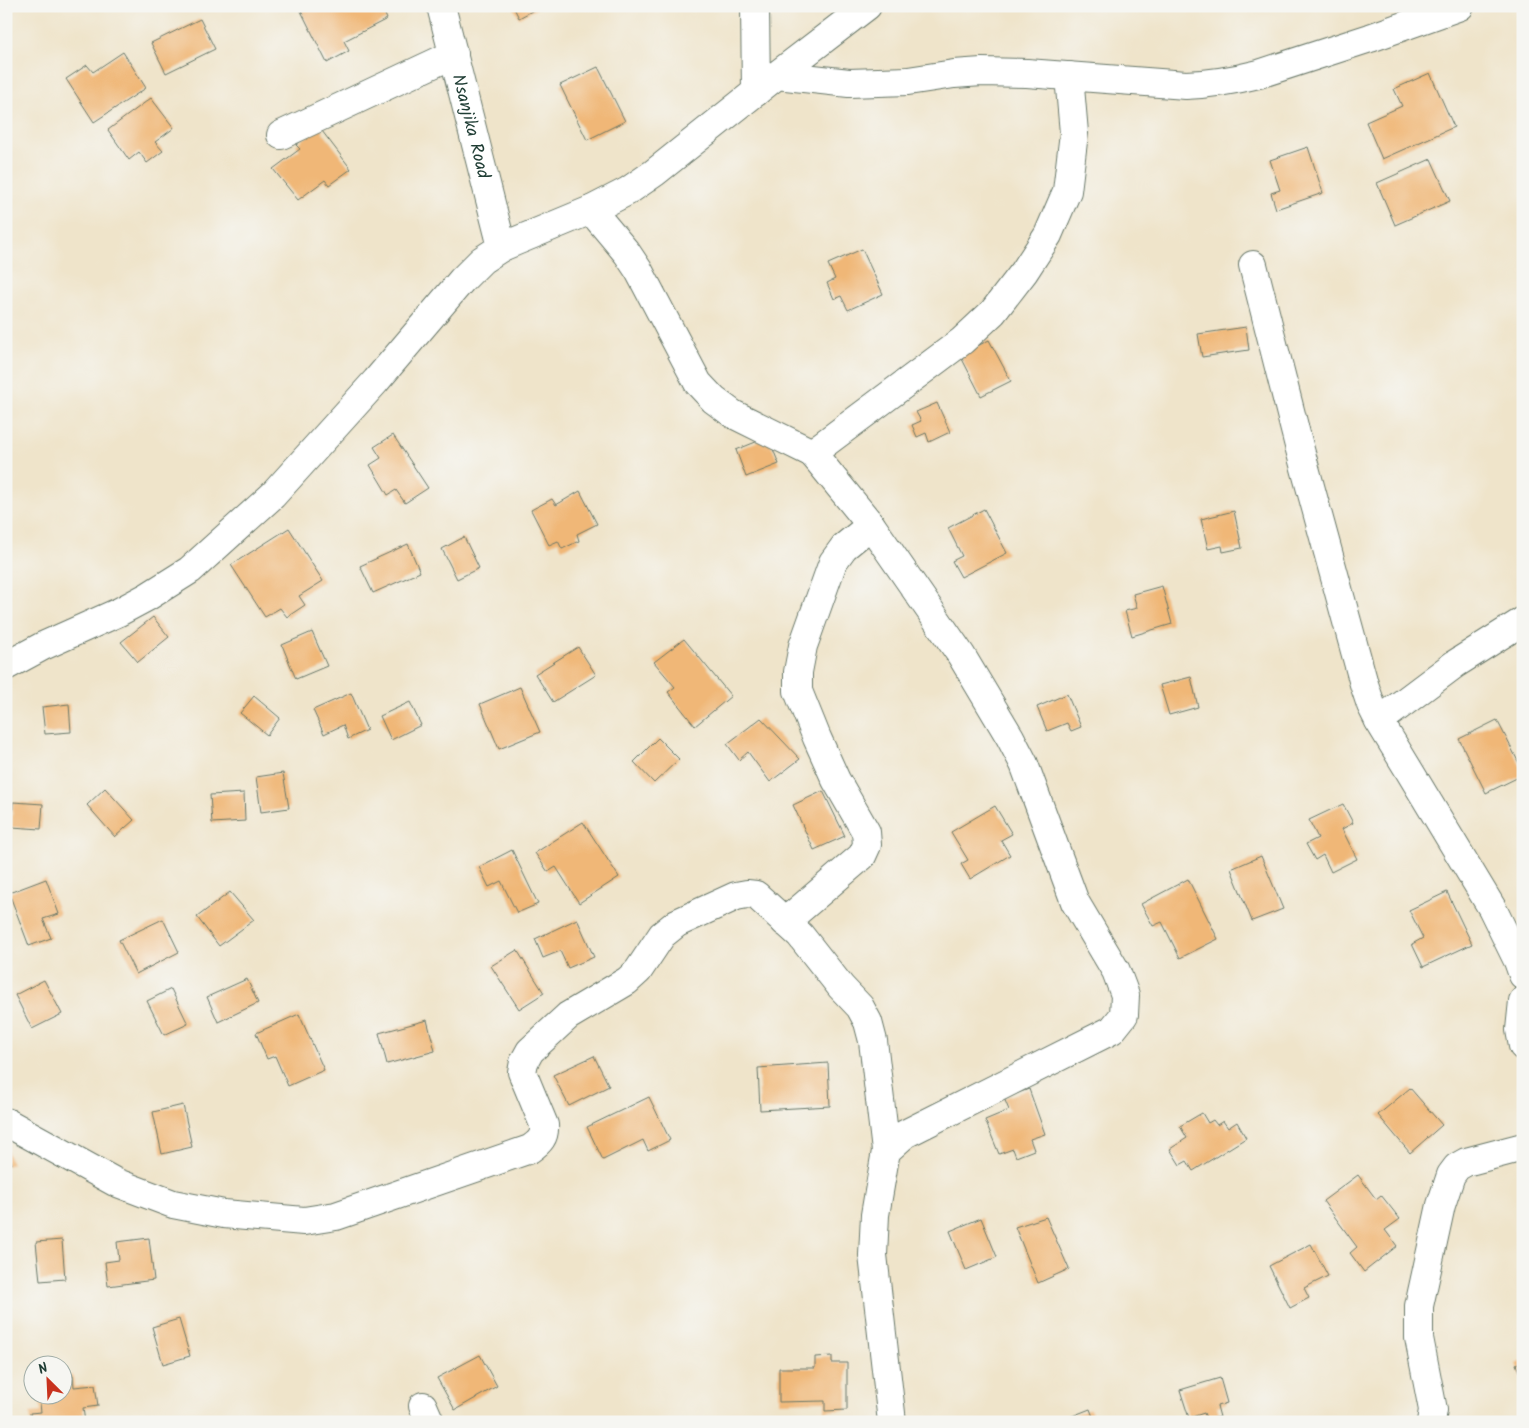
<svg xmlns="http://www.w3.org/2000/svg" width="1529" height="1428" font-family="Kalam,sans-serif">
	<style>
		.building { fill: #f0b777 }
		.lines { fill: none; stroke-linecap: round; stroke-linejoin: round }
		.minor-casing { stroke: #687768; stroke-width: 30 }
		.minor { stroke: #fff; stroke-width: 28 }
		.labels { text-anchor: middle; stroke-width: 4; stroke-linejoin: round; paint-order: stroke }
		.street-label { font-size: 18px; fill: #1f3d34; stroke: #f6f6f2 }
	</style>
	<rect width="100%" height="100%" fill="#f6f6f2"/>
	<filter id="ink" filterUnits="userSpaceOnUse"><feTurbulence type="fractalNoise" baseFrequency=".02" numOctaves="2"/><feDisplacementMap in="SourceGraphic" scale="10" xChannelSelector="R" yChannelSelector="G"/><feConvolveMatrix kernelMatrix="1 2 1 2 8 2 1 2 1" color-interpolation-filters="sRGB"/></filter>
	<filter id="wash" filterUnits="userSpaceOnUse"><feTurbulence type="fractalNoise" baseFrequency=".0096" numOctaves="4" result="noise"/><feDisplacementMap in="SourceGraphic" scale="20" xChannelSelector="R" yChannelSelector="G"/><feGaussianBlur stdDeviation="1.12" result="paint"/><feColorMatrix in="noise" values="0 0 0 0 0 0 0 0 0 0 0 0 0 0 0 0 0 1.4 0 .05"/><feComposite in="paint" operator="in"/></filter>
	<g filter="url(#wash)">
		<rect width="100%" height="100%" fill="#efe4ca"/>
		<g id="blocks">
			<g class="building">
				<polygon points="311,6 381,6 387,19 344,41 349,51 327,63 301,11"/>
				<polygon points="513,6 541,6 519,18"/>
				<polygon points="200,19 215,49 166,73 151,43"/>
				<polygon points="123,52 146,88 94,122 66,79 87,65 93,72"/>
				<polygon points="598,67 625,121 587,140 560,85"/>
				<polygon points="1430,73 1454,127 1382,159 1366,122 1402,106 1394,89"/>
				<polygon points="151,98 174,128 155,142 163,151 147,163 139,152 129,160 108,130"/>
				<polygon points="319,127 351,169 329,185 325,180 298,200 273,169 300,149 296,145"/>
				<polygon points="1308,147 1323,193 1276,209 1271,193 1280,190 1270,160"/>
				<polygon points="1431,159 1450,201 1395,225 1377,183"/>
				<polygon points="862,249 883,294 848,310 841,296 834,299 827,283 835,279 828,264"/>
				<polygon points="1246,327 1249,350 1202,357 1198,334"/>
				<polygon points="989,340 1011,381 981,396 960,355"/>
				<polygon points="937,403 950,432 929,442 926,433 917,437 912,425 921,421 916,412"/>
				<polygon points="393,435 428,488 405,503 396,490 388,495 370,465 381,458 374,447"/>
				<polygon points="768,437 779,464 746,477 736,450"/>
				<polygon points="580,491 597,524 577,534 579,541 562,549 558,541 549,545 531,510 552,499 556,505"/>
				<polygon points="984,509 1007,553 961,577 952,561 962,556 948,528"/>
				<polygon points="1234,511 1242,548 1223,552 1222,546 1208,549 1201,519"/>
				<polygon points="289,528 323,581 299,596 305,605 287,617 280,608 265,617 231,565"/>
				<polygon points="464,537 479,568 457,579 442,549"/>
				<polygon points="408,544 420,572 373,593 360,566"/>
				<polygon points="1162,586 1172,624 1132,636 1125,611 1137,608 1133,594"/>
				<polygon points="153,617 169,637 138,662 121,642"/>
				<polygon points="312,632 327,666 296,679 282,645"/>
				<polygon points="684,639 731,696 695,726 668,692 675,687 654,662"/>
				<polygon points="578,647 596,675 553,702 535,674"/>
				<polygon points="1191,677 1198,707 1169,715 1160,685"/>
				<polygon points="520,687 540,732 499,749 480,704"/>
				<polygon points="351,693 367,730 348,739 343,725 324,734 313,710"/>
				<polygon points="1067,694 1081,727 1071,731 1067,723 1047,731 1037,707"/>
				<polygon points="254,696 280,718 267,735 240,713"/>
				<polygon points="410,702 421,725 391,740 380,716"/>
				<polygon points="69,704 71,732 45,734 42,707"/>
				<polygon points="761,718 800,759 770,782 748,752 739,760 727,744"/>
				<polygon points="1497,720 1523,771 1523,775 1486,793 1459,739"/>
				<polygon points="658,738 679,759 654,783 634,762"/>
				<polygon points="283,773 289,808 261,812 256,777"/>
				<polygon points="105,788 134,820 115,837 87,805"/>
				<polygon points="823,791 845,836 814,850 793,805"/>
				<polygon points="244,793 245,821 212,823 210,795"/>
				<polygon points="13,802 43,804 41,829 12,827"/>
				<polygon points="1343,804 1353,823 1342,829 1357,859 1331,872 1323,855 1315,860 1306,844 1318,838 1309,820"/>
				<polygon points="995,806 1012,834 1001,840 1010,855 970,879 961,864 968,860 951,832"/>
				<polygon points="583,822 619,877 579,903 556,867 548,872 535,853"/>
				<polygon points="512,850 538,904 517,913 501,881 489,887 479,867"/>
				<polygon points="1261,856 1283,909 1252,921 1231,869"/>
				<polygon points="46,879 59,914 43,919 51,938 29,946 9,893"/>
				<polygon points="1188,879 1218,939 1180,958 1162,922 1153,926 1141,904"/>
				<polygon points="230,892 254,920 219,946 197,917"/>
				<polygon points="1447,892 1472,944 1423,967 1412,944 1423,938 1409,910"/>
				<polygon points="163,919 179,952 136,974 119,940"/>
				<polygon points="577,919 594,957 568,968 560,951 543,958 535,939"/>
				<polygon points="517,950 544,993 519,1009 491,966"/>
				<polygon points="247,979 258,1003 218,1022 207,997"/>
				<polygon points="44,980 62,1014 32,1029 15,995"/>
				<polygon points="171,989 188,1024 164,1035 147,1001"/>
				<polygon points="299,1014 324,1070 288,1086 275,1056 267,1059 256,1033"/>
				<polygon points="427,1020 435,1051 387,1064 379,1033"/>
				<polygon points="594,1056 609,1086 569,1106 553,1075"/>
				<polygon points="828,1063 830,1106 760,1110 758,1068"/>
				<polygon points="1410,1088 1442,1125 1410,1153 1378,1115"/>
				<polygon points="1029,1089 1045,1134 1030,1139 1034,1150 1016,1157 1013,1149 999,1154 985,1120 1009,1110 1004,1098"/>
				<polygon points="649,1097 670,1140 648,1151 643,1140 603,1160 587,1127"/>
				<polygon points="183,1105 192,1147 162,1154 153,1112"/>
				<polygon points="1202,1113 1208,1123 1213,1120 1217,1125 1223,1121 1228,1128 1237,1122 1246,1138 1193,1171 1187,1161 1180,1165 1170,1149 1187,1138 1180,1126"/>
				<polygon points="6,1147 12,1164 6,1166"/>
				<polygon points="1358,1175 1376,1199 1381,1195 1400,1219 1385,1230 1397,1246 1364,1272 1350,1253 1357,1247 1323,1201"/>
				<polygon points="1046,1217 1069,1269 1038,1283 1015,1227"/>
				<polygon points="981,1218 997,1257 966,1270 950,1231"/>
				<polygon points="149,1238 154,1280 108,1286 105,1262 119,1260 117,1242"/>
				<polygon points="62,1240 65,1279 40,1281 36,1242"/>
				<polygon points="1311,1244 1328,1276 1304,1288 1309,1298 1290,1308 1269,1266"/>
				<polygon points="179,1319 190,1356 163,1364 152,1327"/>
				<polygon points="480,1355 497,1386 455,1410 437,1378"/>
				<polygon points="832,1356 832,1363 847,1363 847,1410 825,1411 825,1401 779,1402 779,1368 815,1368 815,1357"/>
				<polygon points="1523,1361 1523,1381 1516,1364"/>
				<polygon points="73,1375 74,1387 95,1385 98,1406 83,1408 85,1422 31,1422 30,1413 41,1412 39,1396 62,1396 62,1377"/>
				<polygon points="1220,1378 1227,1403 1217,1406 1220,1417 1207,1420 1204,1413 1189,1418 1180,1390"/>
				<polygon points="1090,1409 1095,1422 1057,1422"/>
			</g>
		</g>
	</g>
	<g filter="url(#ink)">
		<use href="#blocks" fill-opacity="0" stroke="#687768" stroke-width="1"/>
		<g class="lines">
			<defs>
				<g id="minor">
					<path id="s1" d="M441 6 502 247"/>
					<polyline points="755,6 756,92"/>
					<path d="M777 75 849 83 908 81 954 74 982 72 1027 73 1186 85C1211 84 1235 80 1259 74L1370 38 1460 6"/>
					<polyline points="281,135 454,54"/>
					<polyline points="591,210 627,253 639,271 698,383 714,400 733,414 812,453 818,460 871,525 961,655 1010,737 1024,764 1075,902 1116,971 1125,995 1124,1015 1112,1030 905,1134 886,1151"/>
					<polyline points="1253,265 1299,446 1364,684 1371,705 1379,721 1407,767 1492,908 1518,961 1523,975"/>
					<polyline points="812,453 962,341 993,312 1024,272 1048,235 1067,191 1074,133 1069,76"/>
					<polyline points="6,666 43,646 119,612 147,597 190,570 273,495 376,381 462,280 482,260 502,247 591,210 628,191 654,173 777,75 867,6"/>
					<polyline points="1379,721 1455,664 1523,621"/>
					<polyline points="785,922 862,856 867,845 866,832 836,780 817,738 798,691 798,672 803,646 833,562 844,547 871,525"/>
					<polyline points="1523,1001 1520,1030 1523,1046"/>
					<path d="M6 1122 115 1182 173 1204 224 1214 304 1221 336 1216 530 1149C540 1142 545 1137 544 1125L522 1072 524 1062 530 1051 568 1016 627 981 638 971 662 935 677 923 736 896 747 894 756 895 800 935 841 987 860 1007 868 1022 873 1041 886 1151 875 1215 873 1255 892 1422"/>
					<polyline points="423,1406 430,1422"/>
					<polyline points="1431,1422 1433,1410 1419,1338 1419,1306 1441,1205 1451,1175 1457,1167 1466,1162 1523,1147"/>
				</g>
			</defs>
			<use href="#minor" class="minor-casing"/>
			<use href="#minor" class="minor"/>
		</g>
	</g>
	<g class="labels">
		<g class="street-label">
			<text dy="6" stroke="none"><textPath href="#s1" startOffset="124">Nsanjika Road</textPath></text>
		</g>
	</g>
	<rect width="1529" height="1428" fill="none" stroke="#f6f6f2" stroke-width="25"/>
	<g transform="translate(48 1380) rotate(336)"><circle r="24" fill="#f6f6f2" stroke="#a0aca6"/>
	<path d="M0-4L9 19L0 12L-9 19Z" fill="#c8321e"/>
	<text y="-8" font-size="14" font-weight="bold" text-anchor="middle" fill="#1f3d34">N</text>
	</g>
</svg>
